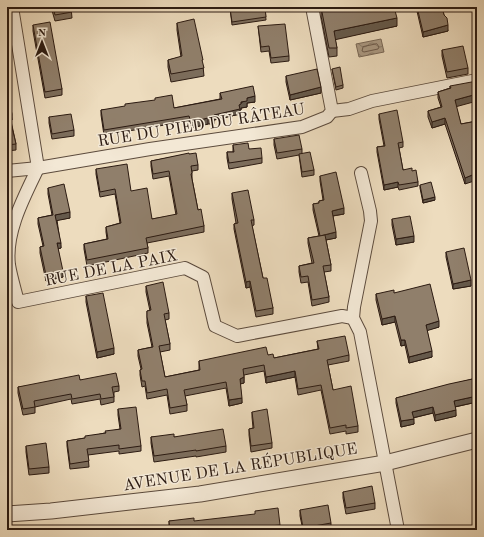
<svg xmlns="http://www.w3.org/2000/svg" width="484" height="537" font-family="'Old Standard TT',serif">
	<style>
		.water { fill: url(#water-waves); stroke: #786756 }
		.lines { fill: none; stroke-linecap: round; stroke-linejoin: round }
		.shore { stroke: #6c5a4b; stroke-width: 1 }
		.minor-casing { stroke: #5c4b3d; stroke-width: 14 }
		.tertiary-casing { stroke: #5c4b3d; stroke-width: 17 }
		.minor { stroke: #f3e8d5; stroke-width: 12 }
		.tertiary { stroke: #f3e8d5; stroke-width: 15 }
		.wall { fill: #7c6d5c; stroke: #2c1b12 }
		.shaded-wall { fill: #65594b; stroke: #2c1b12 }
		.building { fill: #907f6b; stroke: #2c1b12 }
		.labels { text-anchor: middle; stroke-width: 3; stroke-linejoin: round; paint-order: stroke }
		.street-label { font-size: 16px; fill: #2c1b12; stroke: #f3e8d5 }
	</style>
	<defs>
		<pattern id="water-waves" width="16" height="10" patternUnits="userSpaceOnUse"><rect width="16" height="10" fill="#ab9a84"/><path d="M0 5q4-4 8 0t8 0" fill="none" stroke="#8b7d6b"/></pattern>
	</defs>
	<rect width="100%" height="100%" fill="#eddcbe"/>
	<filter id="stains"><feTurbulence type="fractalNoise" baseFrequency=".005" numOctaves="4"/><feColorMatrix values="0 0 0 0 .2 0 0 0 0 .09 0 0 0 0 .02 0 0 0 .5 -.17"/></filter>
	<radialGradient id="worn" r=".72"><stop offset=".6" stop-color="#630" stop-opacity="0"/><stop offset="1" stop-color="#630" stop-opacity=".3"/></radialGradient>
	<polygon class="water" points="381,39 384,52 359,57 356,44"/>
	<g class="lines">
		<polygon class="shore" points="377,44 379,47 378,49 364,52 362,51 363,47"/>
		<defs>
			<g id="minor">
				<polyline points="12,7 38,168"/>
				<polyline points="332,111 349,109 372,101 477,80"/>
				<path d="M38 168C24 197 5 232 9 265 11 277 15 290 18 302L185 268 203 277 215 326 237 336 342 316 353 318"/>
				<polyline points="7,171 38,168 150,149 302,127 327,117 332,111 312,7"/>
				<polyline points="361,173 370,211 371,221 354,307 353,318 360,332 398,530"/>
			</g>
			<polyline id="tertiary" points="7,514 51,511 200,494 385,463 477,440"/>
		</defs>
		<use href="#minor" class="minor-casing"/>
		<use href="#tertiary" class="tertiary-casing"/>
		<use href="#minor" class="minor"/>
		<use href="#tertiary" class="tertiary"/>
	</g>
	<g class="wall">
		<polygon points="51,7 71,7 72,18 55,21"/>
		<polygon points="234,7 265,7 266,20 232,25 230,8 234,8"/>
		<polygon points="321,7 397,26 335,39 337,48 337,56 329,57 321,16"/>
		<polygon points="416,7 442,7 448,31 423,37"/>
		<polygon points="177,23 203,66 204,76 171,82 168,67 168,60 181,57 177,30"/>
		<polygon points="33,25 62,89 62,95 45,98 33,31"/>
		<polygon points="258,26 289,56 289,61 271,63 269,51 261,52"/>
		<polygon points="442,50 468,68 468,74 447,78 442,56"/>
		<polygon points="332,69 343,85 343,88 336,90"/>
		<polygon points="286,76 321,93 290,100 286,82"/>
		<polygon points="450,86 461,124 477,121 465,184 445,124 432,128 428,117 428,111 441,107 438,98 438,92 450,88"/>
		<polygon points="7,90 12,120 11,121 16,144 16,150 7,151"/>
		<polygon points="220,93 255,102 247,103 247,107 241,108 241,110 240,110 240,114 214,120 214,124 208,124 191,128 189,121 104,135 101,115 101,110 174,108 220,99"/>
		<polygon points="379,114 403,142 403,147 399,148 403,170 412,171 418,182 418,186 399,190 398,187 384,190 377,152 377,147 384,146 379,119"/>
		<polygon points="49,117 74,130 74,136 52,139 49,123"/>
		<polygon points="274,139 302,149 302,153 314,170 314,175 302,177 299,155 277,159 274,145"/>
		<polygon points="233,145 249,149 262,158 262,163 229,169 227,158 227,152 233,152"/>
		<polygon points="189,154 198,165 198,170 192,171 192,179 198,210 204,226 204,232 147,243 148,248 148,253 87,266 84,249 84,244 107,239 106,232 106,227 120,223 115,194 100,197 96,174 96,169 131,191 152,219 176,215 169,176 153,179 151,166 151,161"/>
		<polygon points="320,176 344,214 333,216 336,238 326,240 331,265 331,271 324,272 329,297 329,302 312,306 308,282 301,283 299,272 299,266 312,263 308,243 308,238 319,236 313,210 313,204 319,203 319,201 323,200 320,181"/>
		<polygon points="420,185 435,200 423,203 420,188"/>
		<polygon points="48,188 70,218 57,220 61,248 58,249 63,277 46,281 40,253 40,247 43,246 38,224 38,218 52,215 48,194"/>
		<polygon points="232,193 254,220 254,225 252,226 263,278 273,308 273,314 256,317 250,287 246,288 234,229 234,224 236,223 232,199"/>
		<polygon points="475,205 477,205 477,221 475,212"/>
		<polygon points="392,219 414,242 396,245 392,225"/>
		<polygon points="446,252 471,286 453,289 446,257"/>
		<polygon points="146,286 169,313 169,319 165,320 170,344 170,350 160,352 165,377 199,370 199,361 268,355 274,358 318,349 317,341 349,355 349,361 328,365 333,390 358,426 358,432 346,434 346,431 330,434 321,390 298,395 295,377 266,383 264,371 244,375 244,383 240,384 242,403 229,406 226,388 185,396 187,405 187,411 170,414 167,395 147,399 145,386 142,387 140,375 140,370 141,369 138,356 138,350 152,347 147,323 147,311 150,311 146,292"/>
		<polygon points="394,293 439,327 427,330 432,357 409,363 405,345 401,346 395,322 382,325 376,300 376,294"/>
		<polygon points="86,296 114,354 97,358 86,302"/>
		<polygon points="477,378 477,402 455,407 456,416 435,421 433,413 413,418 414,424 401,427 396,403 396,398"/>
		<polygon points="80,380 119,386 119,391 114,392 114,402 101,405 100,399 72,404 71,399 35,407 35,413 23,415 18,393 18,387"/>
		<polygon points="118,409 141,446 141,451 119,454 119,451 88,455 89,467 70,469 67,446 67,441 85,438 120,429 118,415"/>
		<polygon points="252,412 272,443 272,448 251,452 249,435 249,429 253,428 252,417"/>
		<polygon points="151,437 174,437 226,446 226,452 196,457 196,456 154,462 151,443"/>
		<polygon points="26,446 49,467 49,473 29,475 26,452"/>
		<polygon points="343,492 375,503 375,509 346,514 343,498"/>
		<polygon points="300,510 331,523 331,528 322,530 303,530 300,516"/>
		<polygon points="169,521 280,525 280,530 169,530"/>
	</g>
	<g class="shaded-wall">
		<polygon points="397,18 397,26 334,40 334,31"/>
		<polygon points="448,25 448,31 423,37 423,32"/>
		<polygon points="321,87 321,93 290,100 290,95"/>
		<polygon points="477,94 477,101 455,107 455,100"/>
		<polygon points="255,96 255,102 247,103 247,107 241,108 241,110 240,110 240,114 214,120 214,115 239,105 247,98"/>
		<polygon points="12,114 12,120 9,121 9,115"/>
		<polygon points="208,118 208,124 191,128 191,122"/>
		<polygon points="445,118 445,124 432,128 432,122"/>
		<polygon points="477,173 477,180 465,184 465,178"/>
		<polygon points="398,182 398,187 384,190 384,185"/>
		<polygon points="435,197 435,200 423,203 423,200"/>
		<polygon points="344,208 344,214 332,216 332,211"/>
		<polygon points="70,212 70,218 55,221 55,215"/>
		<polygon points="336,232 336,238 320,241 320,236"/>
		<polygon points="414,236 414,242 396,245 396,239"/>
		<polygon points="57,243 61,243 61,248 57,249"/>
		<polygon points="63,271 63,277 46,281 46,275"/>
		<polygon points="471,280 471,286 453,289 453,284"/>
		<polygon points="250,281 250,287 246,288 246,282"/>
		<polygon points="395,316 395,322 382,325 382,319"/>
		<polygon points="439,321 439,327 426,331 426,325"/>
		<polygon points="401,340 405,340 405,345 401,346"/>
		<polygon points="114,348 114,354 97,358 97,352"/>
		<polygon points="432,351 432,357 409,363 409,357"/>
		<polygon points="295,371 295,377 266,383 266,377"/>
		<polygon points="244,377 244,383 240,384 240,379"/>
		<polygon points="477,396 477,402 454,407 454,401"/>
		<polygon points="242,398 242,403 229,406 229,400"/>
		<polygon points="433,407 433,413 412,418 412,412"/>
		<polygon points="456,410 456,416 435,421 435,415"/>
		<polygon points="414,419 414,424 401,427 401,421"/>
	</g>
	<g class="building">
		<polygon points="53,7 71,7 72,12 55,15"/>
		<polygon points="235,7 265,7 266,17 232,22 230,8"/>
		<polygon points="321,7 394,7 397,18 334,31 337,48 329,48"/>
		<polygon points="417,7 442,7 444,15 447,18 448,25 423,32"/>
		<polygon points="194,19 203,60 202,60 204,68 171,74 168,60 182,56 177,23"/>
		<polygon points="50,22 62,89 45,92 33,25"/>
		<polygon points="285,24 289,56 271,58 269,46 261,47 258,26"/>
		<polygon points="463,46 468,68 447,72 442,50"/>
		<polygon points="340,67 343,85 336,87 332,69"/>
		<polygon points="317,69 321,87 290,95 286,76"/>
		<polygon points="477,81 477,94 455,100 461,124 477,121 477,173 465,178 445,118 432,122 428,111 442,107 438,92 451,88 450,86"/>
		<polygon points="253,86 255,96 247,98 247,101 241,102 241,104 239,105 240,109 214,115 214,118 208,118 191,122 189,116 104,130 101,110 125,106 125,104 155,100 155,98 172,95 174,108 222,99 220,93"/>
		<polygon points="7,90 12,114 9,115 16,144 7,145"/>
		<polygon points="397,110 403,142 398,143 403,170 412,168 412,171 416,170 418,182 399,185 398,182 384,185 377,147 385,146 379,114"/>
		<polygon points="71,114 74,130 52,134 49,117"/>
		<polygon points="299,135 302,149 277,153 274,139"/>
		<polygon points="248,143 249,149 261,148 262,158 229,163 227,152 234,152 233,145"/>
		<polygon points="310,152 314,170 302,172 299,154"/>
		<polygon points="189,153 189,154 196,153 198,165 191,166 192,173 191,174 198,210 201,209 204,226 146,238 148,248 87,260 84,244 108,239 106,227 121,223 115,189 100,192 96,169 127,164 131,191 147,188 152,219 177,214 169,171 153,174 151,161"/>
		<polygon points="336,172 344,208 332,211 336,232 320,236 313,204 319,203 319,201 324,200 320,176"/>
		<polygon points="431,182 435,197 423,200 420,185"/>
		<polygon points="64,184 70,212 55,215 61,243 57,243 63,271 46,275 40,247 44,246 38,218 53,215 48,188"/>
		<polygon points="248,190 254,220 251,220 263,278 267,278 273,308 256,311 250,281 246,282 234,224 238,223 232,193"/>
		<polygon points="475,205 477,205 477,214"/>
		<polygon points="410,216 414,236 396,239 392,219"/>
		<polygon points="325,235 331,265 323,266 329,297 312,300 308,276 301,277 299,266 314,263 308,238"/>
		<polygon points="464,248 471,280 453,284 446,252"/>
		<polygon points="163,282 169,313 164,314 170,344 159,346 165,377 200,370 199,361 266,347 268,355 273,354 274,358 319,349 317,341 345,336 349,355 327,360 333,390 351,386 358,426 346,428 346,425 330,428 321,385 298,389 295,371 266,377 264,365 243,369 244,377 240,379 242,398 229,400 226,382 184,390 187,405 170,408 167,389 147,393 145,381 142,381 140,370 142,369 138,350 153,347 147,317 147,311 151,310 146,286"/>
		<polygon points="430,284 439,321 426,325 432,351 409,357 405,340 401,340 395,316 382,319 376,294 394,290 394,293"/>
		<polygon points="103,293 114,348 97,352 86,296"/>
		<polygon points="116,373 119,386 112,387 114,397 101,399 100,394 72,399 71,394 34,401 35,407 23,409 18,387 79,375 80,380"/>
		<polygon points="477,378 477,396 454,401 456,410 435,415 433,407 412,412 414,419 401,421 396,398 449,384"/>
		<polygon points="136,407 141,446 119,449 119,445 87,449 89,461 70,464 67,441 85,438 85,436 106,433 105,431 121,429 118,409"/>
		<polygon points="267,409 272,443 251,446 249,429 254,428 252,412"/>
		<polygon points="223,429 226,446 196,451 196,450 154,456 151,437 174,434 174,437"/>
		<polygon points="46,443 49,467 29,469 26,446"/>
		<polygon points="372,486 375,503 346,508 343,492"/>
		<polygon points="328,505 331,523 303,528 300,510"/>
		<polygon points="278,508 280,525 238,529 238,530 170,530 169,521 194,518 194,521 255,514 255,511"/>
		<polygon points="145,527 145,530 122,530 122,529"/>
	</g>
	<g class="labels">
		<g class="street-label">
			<text transform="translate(201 124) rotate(-9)" y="6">RUE DU PIED DU RÂTEAU</text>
			<text transform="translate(111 267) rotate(-11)" y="6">RUE DE LA PAIX</text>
			<text transform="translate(240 466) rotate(-9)" y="6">AVENUE DE LA RÉPUBLIQUE</text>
		</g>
	</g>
	<rect width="484" height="537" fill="none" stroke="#eddcbe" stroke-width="24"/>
	<rect x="8" y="8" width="468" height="521" fill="none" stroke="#2c1b12" stroke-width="2"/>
	<rect x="12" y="12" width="460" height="513" fill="none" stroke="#2c1b12"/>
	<g transform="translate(42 42)" stroke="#f3e8d5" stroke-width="3" paint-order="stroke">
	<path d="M0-3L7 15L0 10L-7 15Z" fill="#2c1b12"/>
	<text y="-6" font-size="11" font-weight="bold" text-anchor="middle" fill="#2c1b12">N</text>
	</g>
	<rect width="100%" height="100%" filter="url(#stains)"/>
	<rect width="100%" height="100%" fill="url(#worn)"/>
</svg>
